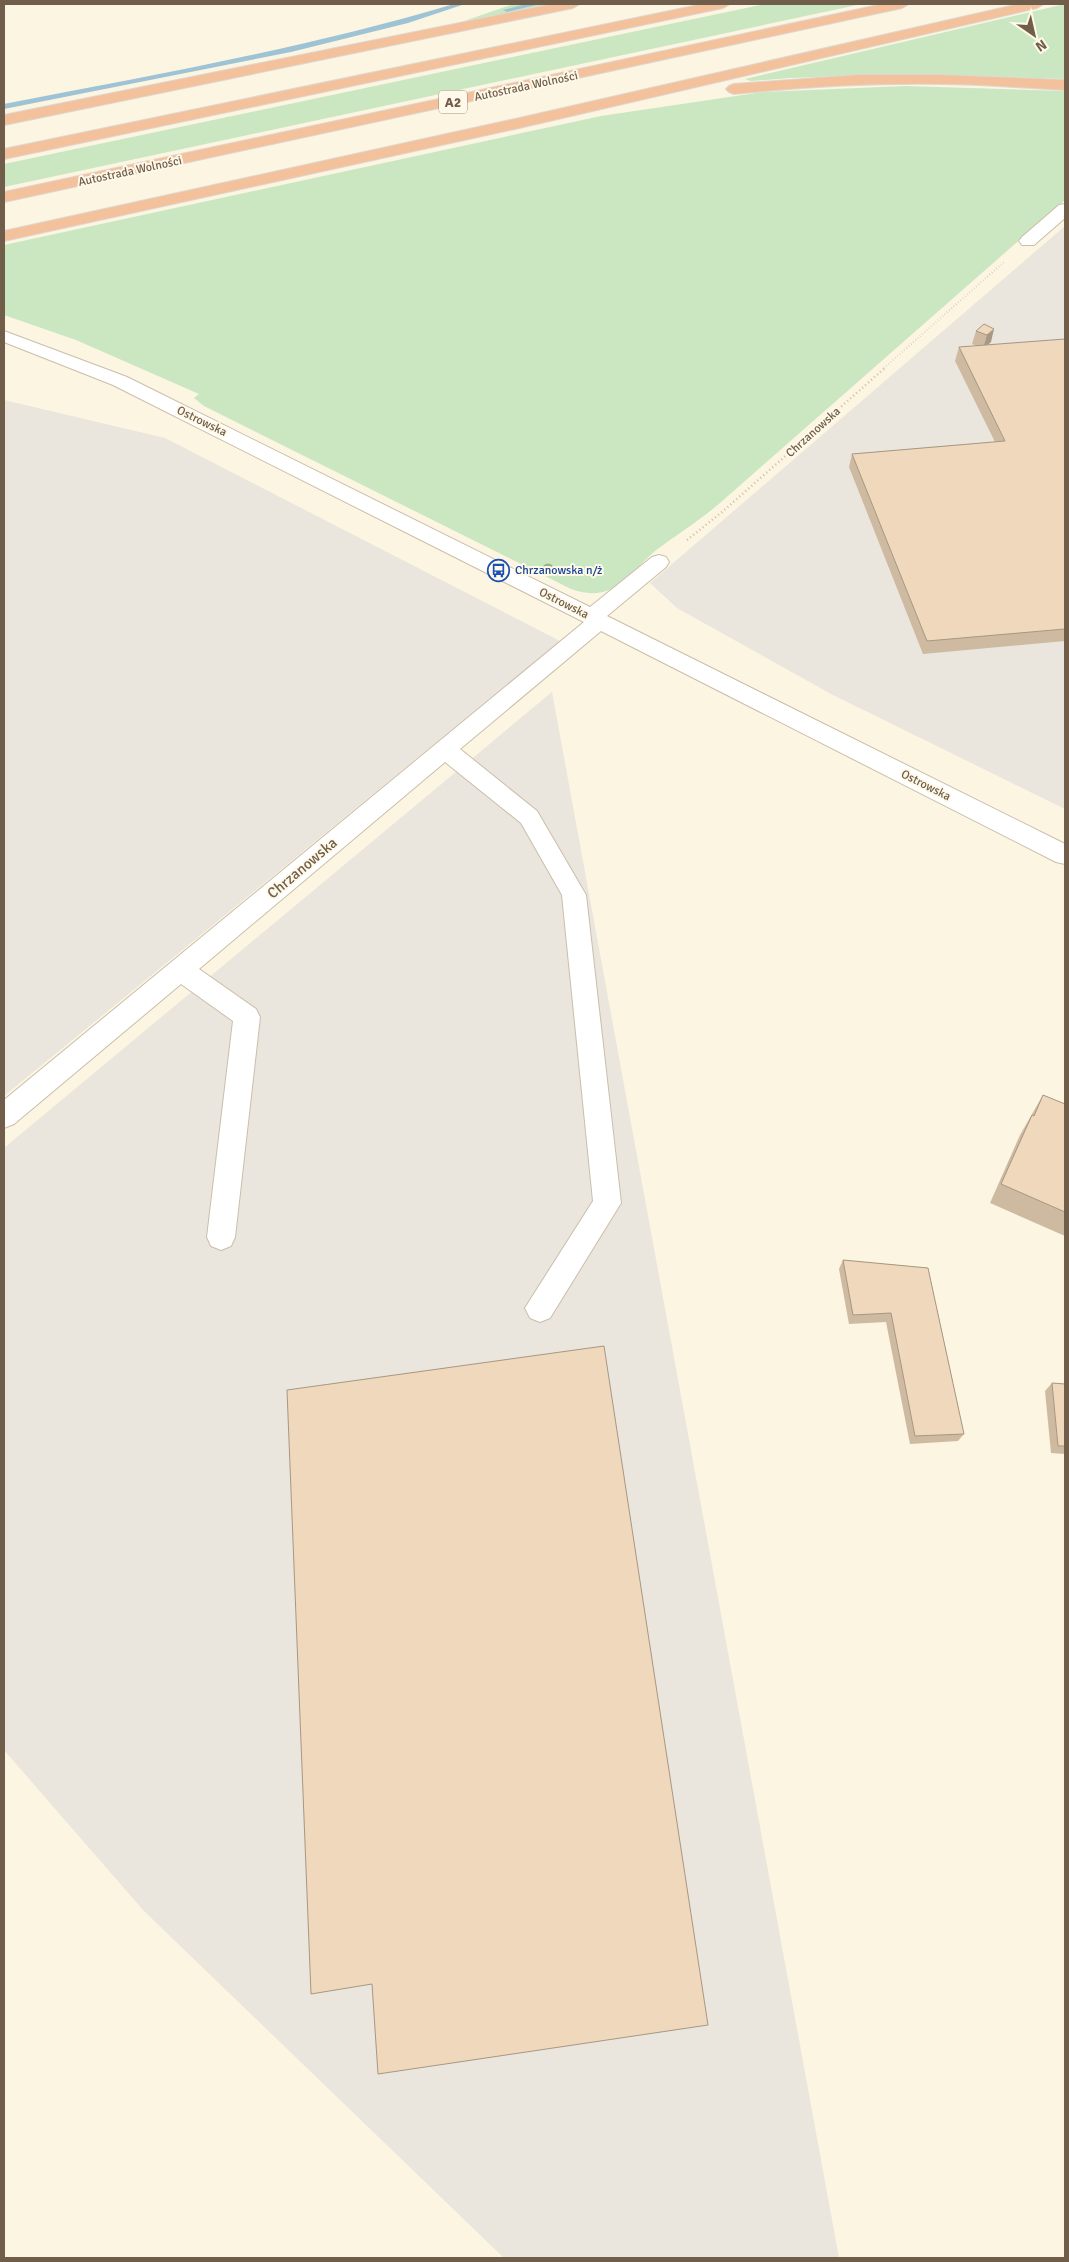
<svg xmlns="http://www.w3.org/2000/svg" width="1069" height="2262" font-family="Signika,sans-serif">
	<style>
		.industrial { fill: #eae5dd }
		.green { fill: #cae7c1 }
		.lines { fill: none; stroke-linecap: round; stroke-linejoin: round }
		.stream { fill: #9ec3d5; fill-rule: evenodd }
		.minor-casing { stroke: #cbbea9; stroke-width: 2 }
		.highway-casing { stroke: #ddd8d4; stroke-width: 2 }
		.path-far1 { stroke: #d4bc9e; stroke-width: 2; stroke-dasharray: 0.5 2.5; stroke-linecap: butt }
		.path { stroke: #d4bc9e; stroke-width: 2.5; stroke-dasharray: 1 3; stroke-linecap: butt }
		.minor { fill: #fff; fill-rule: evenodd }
		.highway { fill: #f3c19b; fill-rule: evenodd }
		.tree { fill: #9bb28c }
		.wall { fill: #cebaa1 }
		.shaded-wall { fill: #a79783 }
		.building { fill: #efd8bb; stroke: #a79783 }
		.labels { text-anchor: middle; stroke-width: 4; stroke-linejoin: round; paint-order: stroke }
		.far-street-label { font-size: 12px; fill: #715e4a; stroke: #fef9e8 }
		.far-transit-label { font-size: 12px; fill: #164399; stroke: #fef9e8; text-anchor: start }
		.shield { fill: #fef9e8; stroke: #9b8c79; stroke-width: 1 }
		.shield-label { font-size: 14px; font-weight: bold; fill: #715e4a }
		.street-label { font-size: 15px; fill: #715e4a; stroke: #fef9e8 }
	</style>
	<rect width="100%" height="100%" fill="#fbf5e2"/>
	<g class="industrial">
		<polygon points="1065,226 1065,809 833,695 677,608 650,583"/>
		<polygon points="4,400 165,438 560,641 4,1096"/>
		<polygon points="552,692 839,2258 504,2258 143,1910 4,1750 4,1148"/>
	</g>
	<g class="green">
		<polygon points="514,4 555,4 464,21"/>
		<polygon points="765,4 862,4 4,187 4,164"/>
		<polygon points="1065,4 1065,79 902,74 790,78 751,81 745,79"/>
		<path d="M905 86 1065 91V200L720 503C699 521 676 535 655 551 642 562 626 582 612 589 597 595 585 594 571 589L204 406 194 398 199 394 76 340 4 315V245L601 116 763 92Z"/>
	</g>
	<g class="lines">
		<g class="stream">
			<path d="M454 4H465L408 23 291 52 4 109V104C155 75 306 48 454 4Z"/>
			<polygon points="526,4 540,4 507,12 503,10"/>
		</g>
		<defs>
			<g id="minor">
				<polygon points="1065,204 1065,218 1034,245 1022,245 1019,241 1022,237 1059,205"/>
				<polygon points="4,331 127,377 590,607 652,557 659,555 666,557 669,562 666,567 607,616 1065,844 1065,864 1056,862 601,631 460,749 537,811 586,895 621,1203 550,1318 540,1322 530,1318 525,1308 593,1201 562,895 521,823 445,762 199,969 256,1009 260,1017 235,1237 231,1246 221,1250 211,1246 207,1237 233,1021 181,984 14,1124 4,1128 4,1100 584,622 113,385 4,342"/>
			</g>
			<g id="highway">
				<polygon points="553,4 580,4 573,8 4,125 4,115"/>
				<polygon points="703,4 730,4 723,8 4,159 4,149"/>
				<polygon points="883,4 909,4 902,8 4,202 4,192"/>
				<polygon points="1019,4 1044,4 1037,8 515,129 4,241 4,231 515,119"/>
				<path d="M858 75H941L1065 80V90C1023 88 982 84 940 84 871 83 802 87 734 94L729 92 726 89 729 86 734 84Z"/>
			</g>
		</defs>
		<use href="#minor" class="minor-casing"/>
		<use href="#highway" class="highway-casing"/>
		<polyline class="path-far1" points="884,368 1004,262"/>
		<polyline class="path" points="687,540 722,512 886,367"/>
		<use href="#minor" class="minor"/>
		<use href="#highway" class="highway"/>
	</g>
	<circle class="tree" cx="548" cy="569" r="5.5"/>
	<g class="wall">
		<polygon points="984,324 991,342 987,345 1065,339 1065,641 923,654 849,467 852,454 995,442 955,361 959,347 977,346 972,344 976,331"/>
		<polygon points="1043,1095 1065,1104 1065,1236 990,1203 1020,1135"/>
		<polygon points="843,1260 928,1268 964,1434 958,1441 910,1444 886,1322 849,1324 839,1269"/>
		<polygon points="1052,1383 1065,1384 1065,1454 1051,1453 1045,1391"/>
	</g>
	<polygon class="shaded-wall" points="994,329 991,342 983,349 987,335"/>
	<g class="building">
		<polygon points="984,324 994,329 987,335 976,331"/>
		<polygon points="1065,339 1065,629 927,641 852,454 1005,441 959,347"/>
		<polygon points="1043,1095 1065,1104 1065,1212 1001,1184 1032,1115 1034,1116"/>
		<polygon points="843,1260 928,1268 964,1434 915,1436 891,1313 853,1315"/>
		<polygon points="604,1346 708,2025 378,2074 372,1984 311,1994 287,1390"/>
		<polygon points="1052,1383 1065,1384 1065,1446 1058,1446"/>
	</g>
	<defs>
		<symbol id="bus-ring" viewBox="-11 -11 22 22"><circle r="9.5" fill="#fef9e8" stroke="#1a4fb4" stroke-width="1.5"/><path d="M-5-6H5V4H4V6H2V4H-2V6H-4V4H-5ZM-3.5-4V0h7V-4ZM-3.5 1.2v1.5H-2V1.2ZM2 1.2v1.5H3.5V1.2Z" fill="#1a4fb4"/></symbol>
	</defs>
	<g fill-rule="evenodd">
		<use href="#bus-ring" x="486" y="558" width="25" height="25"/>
	</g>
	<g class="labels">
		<g class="far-street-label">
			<text transform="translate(526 86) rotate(-12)" y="4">Autostrada Wolności</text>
			<text transform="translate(130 171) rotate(-12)" y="4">Autostrada Wolności</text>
			<text transform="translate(202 421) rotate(26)" y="4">Ostrowska</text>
			<text transform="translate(813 432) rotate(-42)" y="4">Chrzanowska</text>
			<text transform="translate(564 603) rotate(27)" y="4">Ostrowska</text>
			<text transform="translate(926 785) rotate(27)" y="4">Ostrowska</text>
		</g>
		<g class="far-transit-label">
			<text x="515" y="574">Chrzanowska n/ż</text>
		</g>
		<rect class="shield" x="439" y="90.5" width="28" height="23" rx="4"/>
		<g class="shield-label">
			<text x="453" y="107">A2</text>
		</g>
		<g class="street-label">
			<text transform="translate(302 868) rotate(-40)" y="5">Chrzanowska</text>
		</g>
	</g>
	<rect width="1069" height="2262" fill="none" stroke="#715e4a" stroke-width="10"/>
	<g transform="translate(1034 35) rotate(146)" stroke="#fef9e8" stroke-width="4" paint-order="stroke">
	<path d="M0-4L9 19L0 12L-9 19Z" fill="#715e4a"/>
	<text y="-8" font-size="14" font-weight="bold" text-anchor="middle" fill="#715e4a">N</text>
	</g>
</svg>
